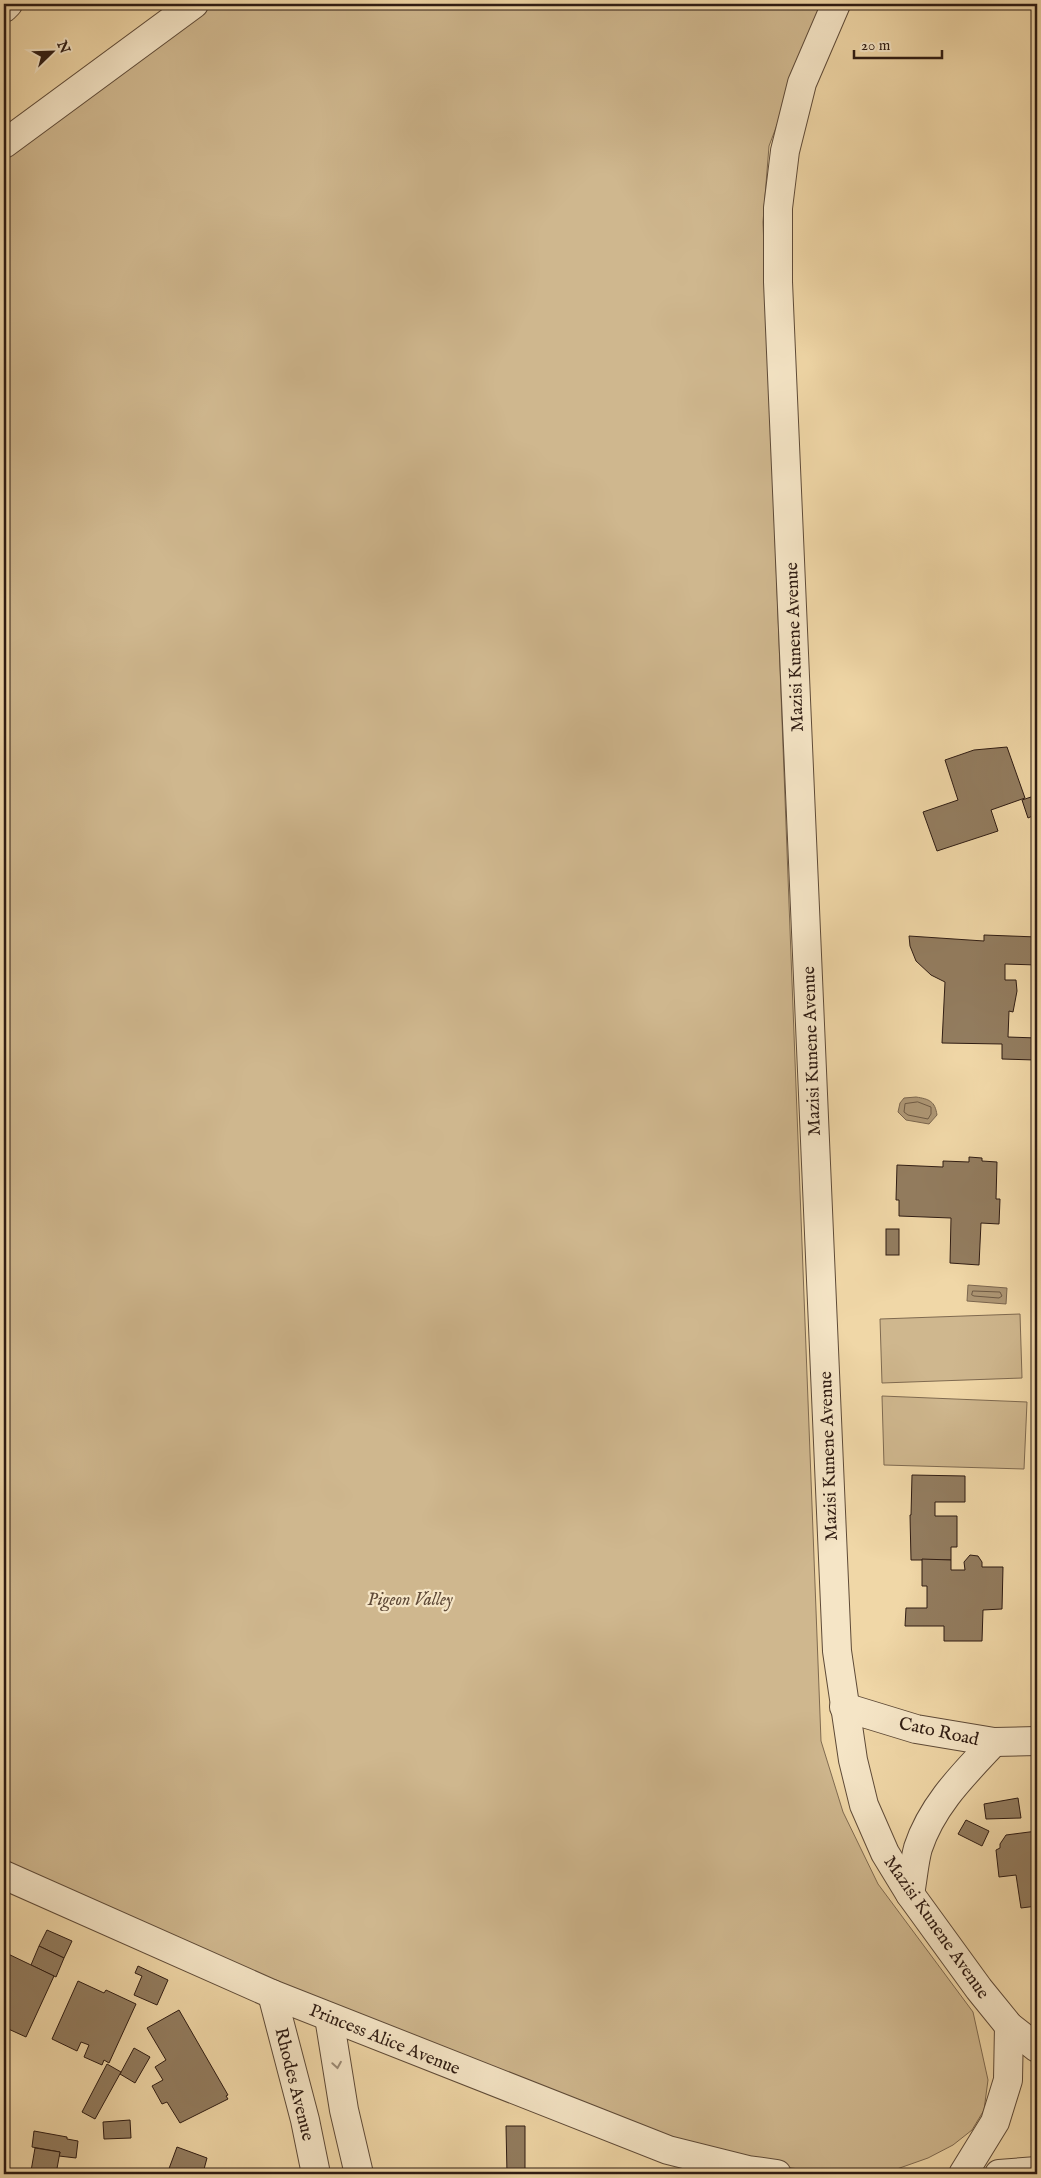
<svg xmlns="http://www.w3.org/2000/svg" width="1041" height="2178" font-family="'IM FELL English',serif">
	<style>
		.green { fill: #cfb78e; stroke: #7f6a50 }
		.water { fill: #ae9775; stroke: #7b664e }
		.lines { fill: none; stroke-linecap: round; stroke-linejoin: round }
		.shore { stroke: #6e5a44; stroke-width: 1 }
		.building { fill: #937d60; stroke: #2f1c13 }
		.minor-casing { stroke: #5f4b38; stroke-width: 30 }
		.minor { stroke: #f5e5c6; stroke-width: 28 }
		.oneway { stroke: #9c8b75 }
		.labels { text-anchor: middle; stroke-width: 4.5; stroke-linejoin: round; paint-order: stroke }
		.street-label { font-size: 18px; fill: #2f1c13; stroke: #f5e5c6 }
		.park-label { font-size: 18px; font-style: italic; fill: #5f4a38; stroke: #f5e5c6 }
	</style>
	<rect width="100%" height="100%" fill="#f0d7a7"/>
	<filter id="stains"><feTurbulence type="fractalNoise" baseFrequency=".004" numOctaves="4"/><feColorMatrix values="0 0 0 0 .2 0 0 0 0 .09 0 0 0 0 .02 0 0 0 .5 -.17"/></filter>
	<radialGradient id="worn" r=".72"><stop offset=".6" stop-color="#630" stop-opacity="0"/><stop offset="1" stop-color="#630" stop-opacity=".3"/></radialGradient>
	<g class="green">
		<polygon points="188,4 823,4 769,146 763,222 821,1741 843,1812 878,1884 973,2012 988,2080 984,2110 972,2130 953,2145 928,2158 894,2170 856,2174 834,2174 749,2162 668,2141 272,1983 4,1860 4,140"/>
		<polygon points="1020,1314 1022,1378 882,1383 880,1319"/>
		<polygon points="882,1396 1027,1402 1024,1469 884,1465"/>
	</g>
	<g class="water">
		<path d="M916 1097C929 1099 935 1101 937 1115L929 1124 906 1120 898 1112 900 1103 904 1098Z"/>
		<polygon points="968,1285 1007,1288 1006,1304 967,1301"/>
	</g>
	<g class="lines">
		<g class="shore">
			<polygon points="918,1102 931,1107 931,1114 928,1119 908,1115 904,1112 905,1104"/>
			<polygon points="973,1291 1000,1292 1002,1296 999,1298 974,1296 972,1295"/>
		</g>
	</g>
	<g class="building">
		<polygon points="1007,747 1025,798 991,810 998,831 937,851 923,812 958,800 945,760 974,750"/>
		<polygon points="1034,796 1036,799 1037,799 1037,814 1028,818 1022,800"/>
		<polygon points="984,935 1037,937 1037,965 1005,964 1005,980 1016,980 1017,991 1013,1012 1009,1011 1008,1037 1037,1038 1035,1060 1002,1059 1002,1044 942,1043 945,982 931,975 916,961 910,946 909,936 984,941"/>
		<polygon points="969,1157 982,1158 982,1161 997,1162 996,1199 1000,1199 999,1224 981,1223 979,1265 950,1263 951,1218 899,1216 899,1200 896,1200 897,1165 943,1167 943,1161 969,1162"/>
		<rect x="886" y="1229" width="13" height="26"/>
		<polygon points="912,1475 965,1476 965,1502 935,1502 935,1516 957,1516 957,1547 951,1547 951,1560 911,1560 910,1515 911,1515"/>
		<polygon points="970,1555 978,1556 982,1562 982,1567 1003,1567 1002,1609 983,1610 982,1641 944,1641 944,1626 905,1626 906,1608 927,1608 927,1586 922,1586 922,1559 951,1560 951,1570 965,1570 964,1562"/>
		<polygon points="1018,1798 1021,1818 986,1819 984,1804"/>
		<polygon points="966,1820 989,1831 982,1846 958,1834"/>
		<polygon points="1037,1831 1037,1906 1021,1908 1016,1875 999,1877 996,1850 1000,1848 1000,1844 1006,1835"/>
		<polygon points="47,1930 72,1941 64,1958 39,1946"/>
		<polygon points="39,1946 64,1958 56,1977 31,1965"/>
		<polygon points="4,1952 54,1976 26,2037 4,2027"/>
		<polygon points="138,1966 168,1980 157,2005 134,1995 142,1976 135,1973"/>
		<polygon points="78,1981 104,1993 106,1990 136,2004 109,2063 104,2060 102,2065 84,2057 89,2045 81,2042 77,2051 52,2039"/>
		<polygon points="179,2010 228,2095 226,2096 228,2099 180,2123 167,2102 162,2104 152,2086 163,2080 155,2067 166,2060 147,2028"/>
		<polygon points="134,2048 150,2057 135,2083 120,2074"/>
		<polygon points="107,2064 121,2072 95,2119 82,2112"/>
		<polygon points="130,2120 131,2138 104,2139 103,2122"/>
		<polygon points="506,2126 525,2126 525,2174 507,2174"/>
		<polygon points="34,2131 67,2137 67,2139 78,2141 76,2158 59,2156 60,2152 32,2147"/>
		<polygon points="177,2147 207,2158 203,2173 207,2174 167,2174"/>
		<polygon points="35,2148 60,2152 56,2174 31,2171"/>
	</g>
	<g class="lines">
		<defs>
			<g id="minor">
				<polyline points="836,4 802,83 785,151 778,208 778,282 837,1651 853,1760 864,1805 885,1853 910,1894 979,1989 1009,2026 1037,2048"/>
				<polyline points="4,8 8,4"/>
				<polyline points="4,144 194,4"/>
				<polyline points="844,1707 916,1729 994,1742 1037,1741"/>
				<polyline points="4,1875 272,1994 668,2150 748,2170 777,2174"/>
				<path d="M910 1894C913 1879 914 1862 918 1848 932 1805 964 1774 994 1742"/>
				<polyline points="272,1994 305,2120 316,2174"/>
				<polyline points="329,2017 344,2110 359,2174"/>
				<polyline points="963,2174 995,2122 1008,2080 1009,2026"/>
				<polyline points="999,2174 1037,2171"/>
			</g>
		</defs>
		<use href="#minor" class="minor-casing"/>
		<use href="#minor" class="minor"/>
	</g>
	<defs><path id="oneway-chevron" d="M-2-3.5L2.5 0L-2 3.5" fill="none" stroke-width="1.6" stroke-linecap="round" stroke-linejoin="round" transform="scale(1.25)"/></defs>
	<use class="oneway" href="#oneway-chevron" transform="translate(337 2065) rotate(81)"/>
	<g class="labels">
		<g class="street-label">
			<text transform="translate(794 647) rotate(-92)" y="6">Mazisi Kunene Avenue</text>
			<text transform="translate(811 1051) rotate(-92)" y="6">Mazisi Kunene Avenue</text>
			<text transform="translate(828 1456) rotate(-92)" y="6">Mazisi Kunene Avenue</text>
			<text transform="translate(939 1731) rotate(12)" y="6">Cato Road</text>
			<text transform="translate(937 1927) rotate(55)" y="6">Mazisi Kunene Avenue</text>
			<text transform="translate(385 2039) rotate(22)" y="6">Princess Alice Avenue</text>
			<text transform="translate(295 2084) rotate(76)" y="6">Rhodes Avenue</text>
		</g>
		<g class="park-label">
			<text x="410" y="1605">Pigeon Valley</text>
		</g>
	</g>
	<rect width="1041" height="2178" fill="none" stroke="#f0d7a7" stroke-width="20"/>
	<rect x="5" y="5" width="1031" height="2168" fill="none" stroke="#2f1c13" stroke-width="2.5"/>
	<rect x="10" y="10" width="1021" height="2158" fill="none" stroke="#2f1c13"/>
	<g transform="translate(52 52) rotate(67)" stroke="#f5e5c6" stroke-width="4" paint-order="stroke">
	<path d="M0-4L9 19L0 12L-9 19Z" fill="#2f1c13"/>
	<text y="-8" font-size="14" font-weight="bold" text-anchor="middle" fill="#2f1c13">N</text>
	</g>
	<path d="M854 50v8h88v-8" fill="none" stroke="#2f1c13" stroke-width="2.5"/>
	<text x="861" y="50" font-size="15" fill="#2f1c13" stroke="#f5e5c6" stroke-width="4" paint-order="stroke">20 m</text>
	<rect width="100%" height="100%" filter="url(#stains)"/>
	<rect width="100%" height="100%" fill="url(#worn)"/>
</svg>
